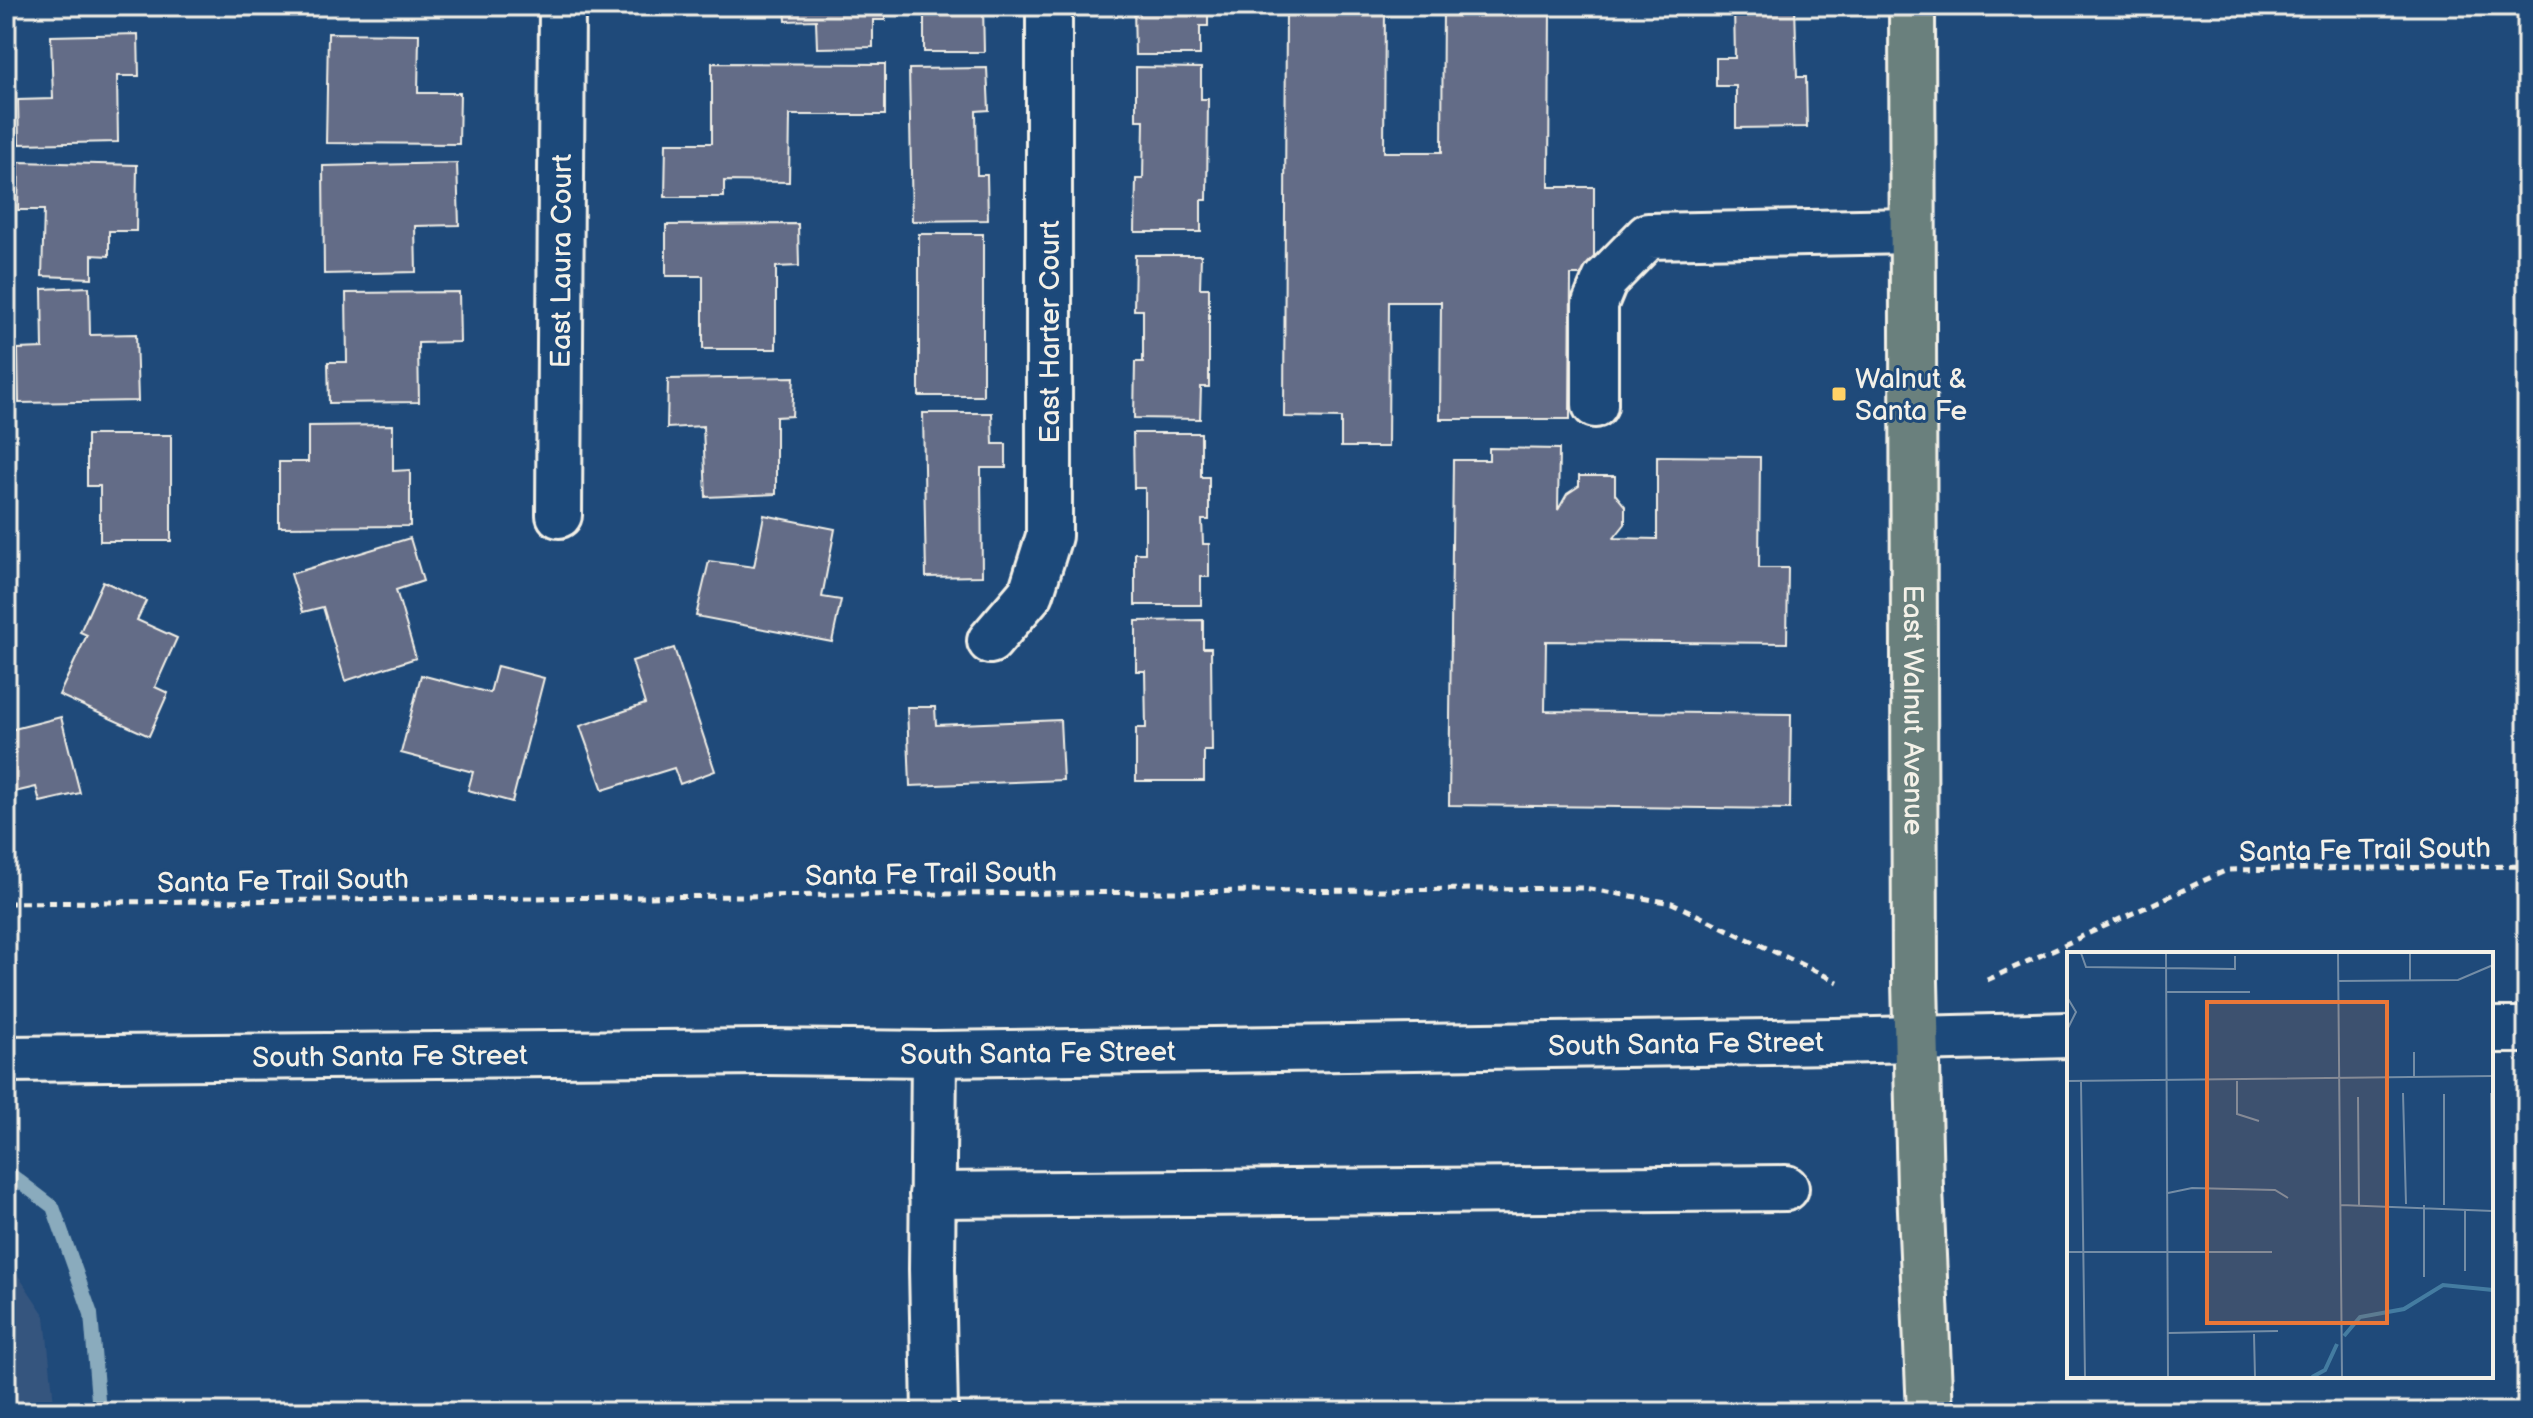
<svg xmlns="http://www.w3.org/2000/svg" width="2533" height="1418" font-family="'Balsamiq Sans',sans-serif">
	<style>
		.built { fill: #34547e }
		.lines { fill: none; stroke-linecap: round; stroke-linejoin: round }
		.stream { stroke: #8aabbd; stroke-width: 14 }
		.building { fill: #646c87; stroke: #f4f1e8; stroke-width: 2 }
		.minor-casing { stroke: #f4f1e8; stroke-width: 50 }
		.major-casing { stroke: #f4f1e8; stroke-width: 50 }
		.path { stroke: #f4f1e8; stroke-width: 5; stroke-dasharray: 8 6; stroke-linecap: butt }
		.minor { stroke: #1f4a7a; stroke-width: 44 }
		.major { stroke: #6a807d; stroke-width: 44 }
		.poi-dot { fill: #ffd166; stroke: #1f4a7a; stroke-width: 3 }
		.labels { text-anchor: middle; stroke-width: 6; stroke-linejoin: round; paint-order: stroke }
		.street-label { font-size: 28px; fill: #f4f1e8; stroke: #1f4a7a }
		.poi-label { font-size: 28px; fill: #f4f1e8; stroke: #1f4a7a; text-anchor: start }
		.inset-river { fill: none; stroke: #447ca1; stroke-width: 4 }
		.inset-road { fill: none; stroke: #748da6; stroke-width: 2 }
		.view { fill: #ea7738; fill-opacity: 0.15; stroke: #ea7738; stroke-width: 4 }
		.inset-edge { fill: none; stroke: #f4f1e8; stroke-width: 4 }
	</style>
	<rect width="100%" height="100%" fill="#1f4a7a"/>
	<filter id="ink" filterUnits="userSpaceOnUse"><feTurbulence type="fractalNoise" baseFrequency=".0125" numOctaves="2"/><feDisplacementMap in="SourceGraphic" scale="16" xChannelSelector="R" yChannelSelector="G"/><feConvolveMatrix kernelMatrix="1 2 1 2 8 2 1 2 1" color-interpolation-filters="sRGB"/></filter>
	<g filter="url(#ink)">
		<polygon class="built" points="6,1257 45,1316 55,1412 6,1412"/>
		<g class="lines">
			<polyline class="stream" points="6,1171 53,1207 91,1314 99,1412"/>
		</g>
		<g class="building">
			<polygon points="785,6 885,6 885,20 873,20 873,47 817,48 816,20 786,21"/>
			<polygon points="924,6 983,6 984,52 924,52"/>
			<polygon points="1134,6 1208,6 1208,26 1200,26 1200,55 1135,55"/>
			<polygon points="1286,6 1385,6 1384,152 1442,152 1443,6 1550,6 1549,187 1594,187 1594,275 1571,275 1570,419 1440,419 1441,302 1389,302 1388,447 1341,447 1341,418 1284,417"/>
			<polygon points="1734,6 1795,6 1797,77 1806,77 1807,127 1736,128 1736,86 1716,86 1716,58 1735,58"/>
			<polygon points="328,33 419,34 418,93 460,93 459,144 326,143"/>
			<polygon points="138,34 139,76 117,76 118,142 19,144 18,100 53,99 51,36"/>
			<polygon points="712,63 885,64 885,115 790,115 789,182 724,181 724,197 665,197 666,143 712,143"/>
			<polygon points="1136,67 1201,68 1201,99 1208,99 1207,200 1201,200 1201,232 1135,232 1136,179 1143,179 1144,120 1136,120"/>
			<polygon points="987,68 989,110 976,111 977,175 987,175 988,220 912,221 909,69"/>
			<polygon points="19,162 137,165 136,231 109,231 109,256 92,255 92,278 42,276 44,210 18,210"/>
			<polygon points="457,163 459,225 415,226 416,272 324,274 323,166"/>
			<polygon points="798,224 799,266 776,267 776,349 703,349 703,276 666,276 666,225"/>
			<rect x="919" y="234" width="64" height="162"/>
			<polygon points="1135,255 1201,255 1200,288 1209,288 1209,387 1201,387 1200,419 1134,418 1135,362 1143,362 1143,310 1134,310"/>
			<polygon points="89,287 90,335 136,334 138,401 19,403 18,349 43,348 42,289"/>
			<polygon points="459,292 460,342 418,343 419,402 329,403 328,362 347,362 346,293"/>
			<polygon points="794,377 792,416 776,417 776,494 706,497 703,426 667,428 668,379"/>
			<polygon points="923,413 992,413 993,444 1006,444 1006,468 981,468 982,576 926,577"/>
			<polygon points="393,425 393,471 410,470 410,526 279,527 279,462 308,462 308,426"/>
			<polygon points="1133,433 1201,433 1201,477 1209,477 1209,520 1202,520 1203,544 1209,544 1209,577 1201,577 1201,605 1135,605 1135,553 1145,553 1145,488 1134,488"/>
			<polygon points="87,435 171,435 171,541 100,541 100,486 87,486"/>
			<polygon points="1489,448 1559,449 1558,510 1567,494 1579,486 1579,476 1615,476 1615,494 1625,506 1625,524 1614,538 1657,539 1657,456 1760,457 1759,568 1788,568 1787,643 1546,641 1545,711 1791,714 1790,809 1449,805 1453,460 1489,460"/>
			<polygon points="764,515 835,529 822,597 841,600 832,642 696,616 709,561 754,567"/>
			<polygon points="410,538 423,581 396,590 416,658 345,681 323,607 303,612 291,574"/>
			<polygon points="103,581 146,601 137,620 177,638 155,687 168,693 149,736 59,695 87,635 80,632"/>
			<polygon points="1203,620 1203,648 1211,648 1212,751 1204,751 1204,781 1136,781 1136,728 1146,728 1145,671 1136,671 1136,621"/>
			<polygon points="674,648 715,771 680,784 674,768 603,790 580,726 645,704 632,661"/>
			<polygon points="497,666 544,678 512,802 468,790 473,772 401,753 421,675 490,693"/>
			<polygon points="907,707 935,707 936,725 1060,720 1063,780 910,786"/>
			<polygon points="61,717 80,793 40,802 36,787 6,794 6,731"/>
		</g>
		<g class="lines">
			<defs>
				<g id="minor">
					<polyline points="1595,405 1595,304 1605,280 1648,236 1912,231"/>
					<path id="s1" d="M559 515 562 6"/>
					<polyline points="990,641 1031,593 1049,536 1049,6"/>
					<polyline points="2491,1030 2527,1030"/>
					<polyline points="934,1054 932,1269 935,1412"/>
					<path id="s2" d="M6 1059 765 1052 934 1054 1835 1041 2069 1035"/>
					<polyline points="932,1195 1786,1188"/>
				</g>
				<g id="major">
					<path id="s3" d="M1912 6 1915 981 1920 1188 1930 1412"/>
				</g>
			</defs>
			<use href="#minor" class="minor-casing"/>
			<use href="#major" class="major-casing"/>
			<g class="path">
				<polyline points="6,903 1584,888 1672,903 1838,982"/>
				<polyline points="1987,980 2227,870 2527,866"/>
			</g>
			<use href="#minor" class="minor"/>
			<use href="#major" class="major"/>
		</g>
	</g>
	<rect class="poi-dot" x="1831" y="386" width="16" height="16" rx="4"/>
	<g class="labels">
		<g class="street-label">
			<text dy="10" stroke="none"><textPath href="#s1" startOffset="254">East Laura Court</textPath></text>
			<text transform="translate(1049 332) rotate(-90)" y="10">East Harter Court</text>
			<text dy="10" stroke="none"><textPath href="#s3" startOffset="704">East Walnut Avenue</textPath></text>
			<text transform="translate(2365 849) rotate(-1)" y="10">Santa Fe Trail South</text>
			<text transform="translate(931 873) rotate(-1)" y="10">Santa Fe Trail South</text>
			<text transform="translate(283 880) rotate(-1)" y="10">Santa Fe Trail South</text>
			<text dy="10" stroke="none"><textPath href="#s2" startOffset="1680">South Santa Fe Street</textPath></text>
			<text dy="10" stroke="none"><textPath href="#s2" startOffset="1032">South Santa Fe Street</textPath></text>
			<text dy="10" stroke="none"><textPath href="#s2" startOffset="384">South Santa Fe Street</textPath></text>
		</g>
		<g class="poi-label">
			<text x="1855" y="388">Walnut &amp;<tspan x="1855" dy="32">Santa Fe</tspan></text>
		</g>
	</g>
	<g transform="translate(2067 952)">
		<rect width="426" height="426" fill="#1f4a7a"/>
		<path class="inset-river" d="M277 384 293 365 337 357 376 333 426 338M245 425 258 418 270 392"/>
		<path class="inset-road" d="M14 1 19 15 99 16 168 17V4M99 1 101 425M271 1 275 425M343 28V1M271 29 391 28 426 13M100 40H183M0 45 9 60 0 78M347 100V125M0 129 426 124M14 129 18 425M170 129V162L192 169M336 141 339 252M424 141 425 259M377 142V253M291 145 292 253M101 241 125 236 208 238 221 246M274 253 426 259M398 258V319M0 300H205M357 325V253M101 381 211 379M187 382 188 425"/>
		<path class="view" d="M140 50H320V371H140Z"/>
		<rect width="426" height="426" class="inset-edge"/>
	</g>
	<rect width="2533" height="1418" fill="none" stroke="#1f4a7a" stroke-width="32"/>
	<rect x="16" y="16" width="2501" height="1386" fill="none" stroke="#f4f1e8" stroke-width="3" filter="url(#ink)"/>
</svg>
